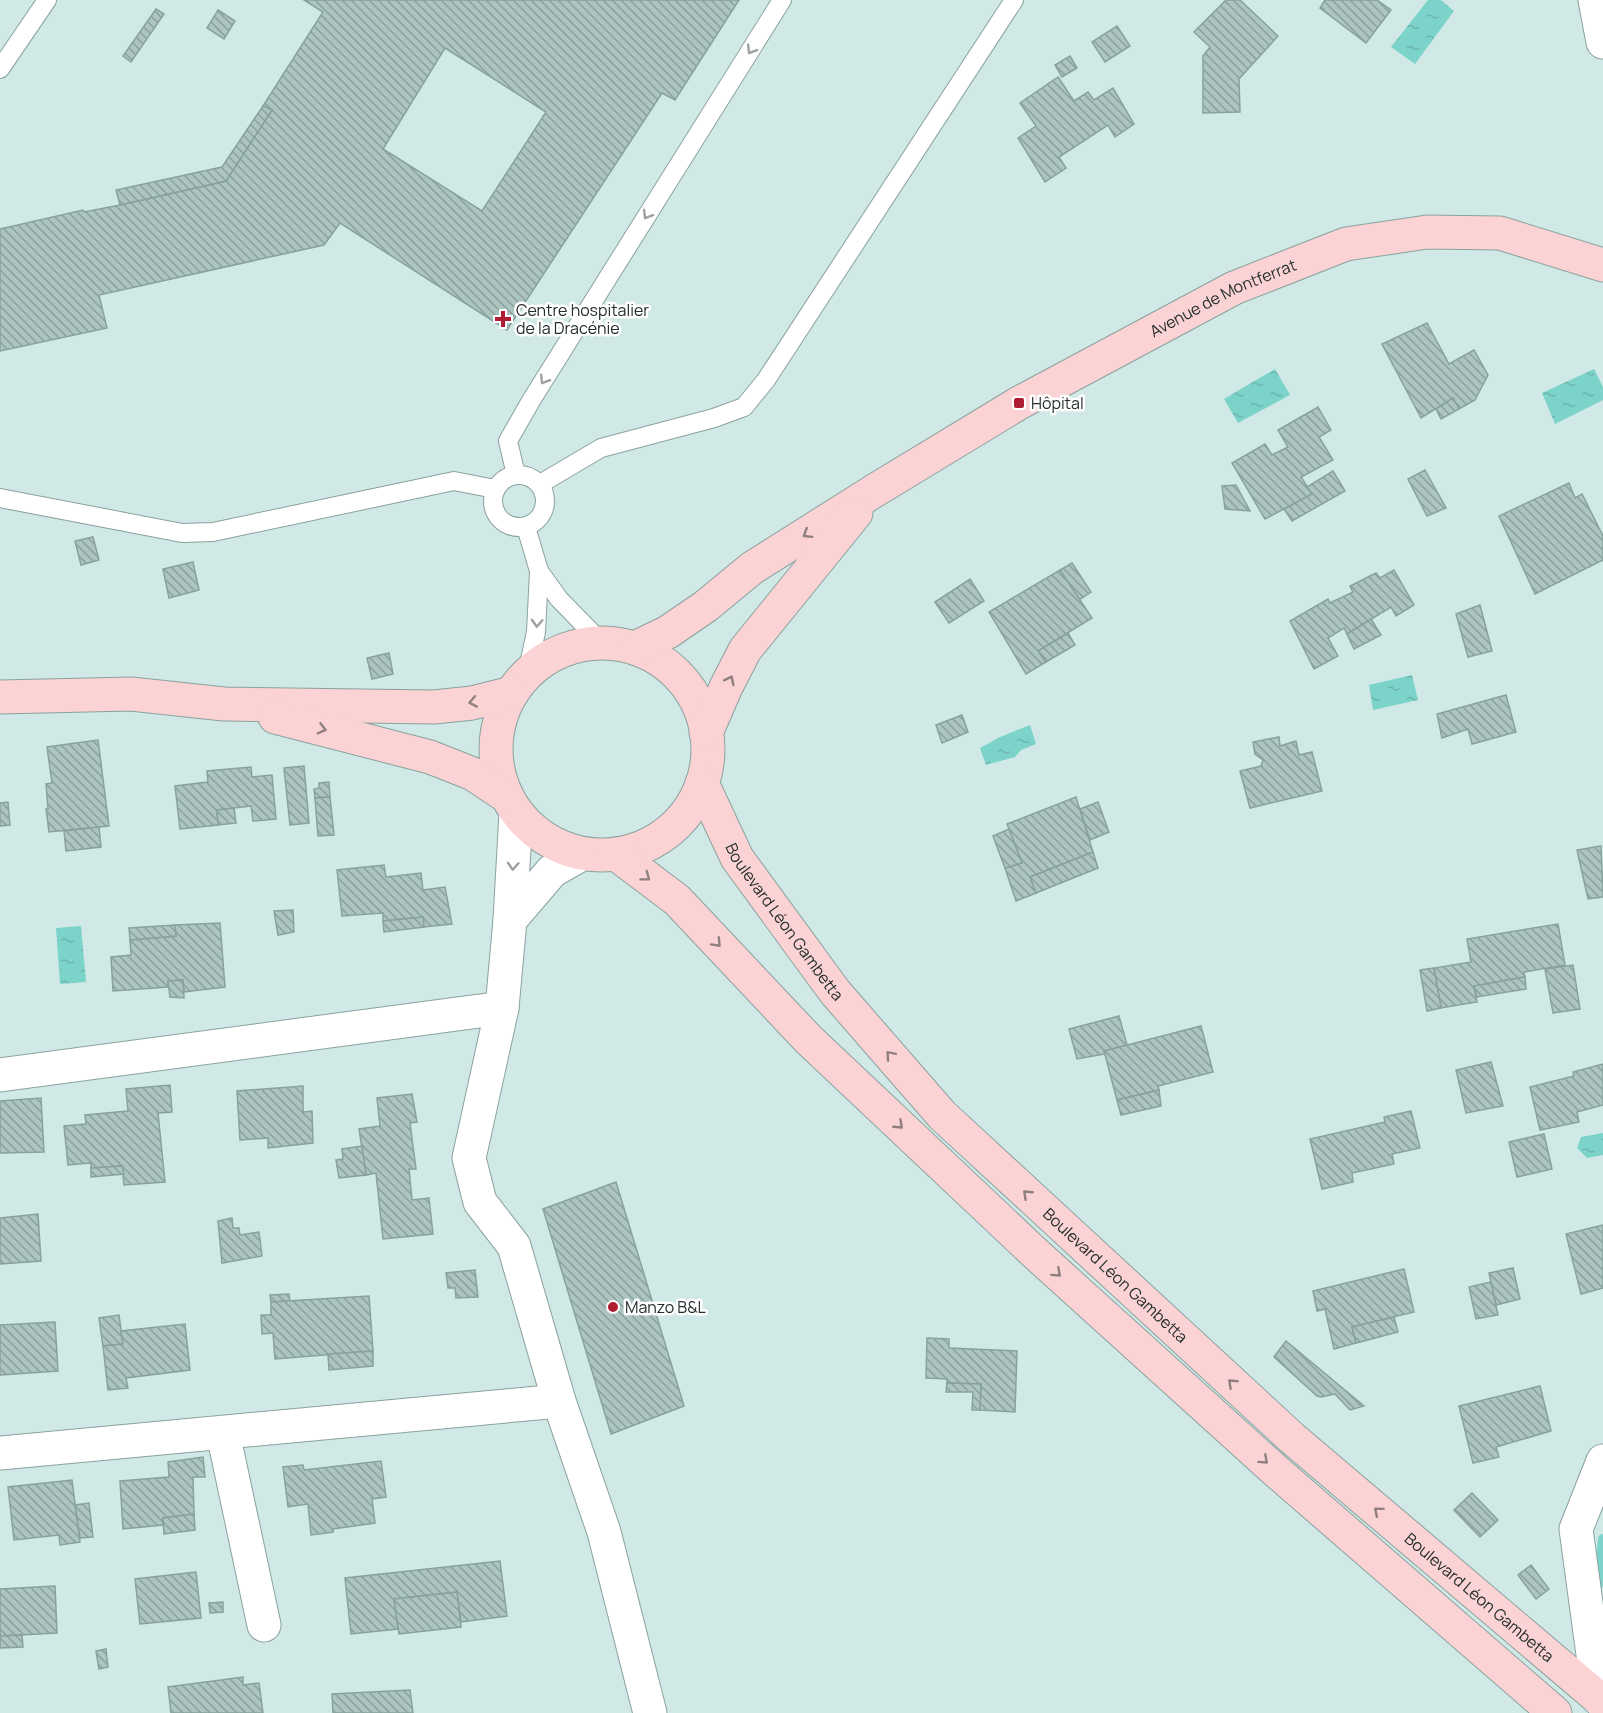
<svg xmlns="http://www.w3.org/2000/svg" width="1603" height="1713" font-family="Manrope,sans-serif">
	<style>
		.water { fill: url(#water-ripples) }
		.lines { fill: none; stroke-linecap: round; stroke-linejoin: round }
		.stream { stroke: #7cd3c9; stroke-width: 10 }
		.building { fill: url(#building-back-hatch); stroke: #89a19d; stroke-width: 1.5; fill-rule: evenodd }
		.lane-casing { stroke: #8aa29e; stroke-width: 20 }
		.street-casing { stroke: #8aa29e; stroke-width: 35 }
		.secondary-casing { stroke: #8aa29e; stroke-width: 35 }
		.lane { stroke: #fff; stroke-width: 18 }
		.street { stroke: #fff; stroke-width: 33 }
		.secondary { stroke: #fbd3d4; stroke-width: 33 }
		.oneway { stroke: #9da1a0 }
		.oneway2 { stroke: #908080 }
		.poi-dot { fill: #b01d32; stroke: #fff; stroke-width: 2 }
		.labels { text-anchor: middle; stroke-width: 5; stroke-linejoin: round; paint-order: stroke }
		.street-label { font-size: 16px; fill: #252e2d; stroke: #fff }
		.poi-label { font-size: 16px; fill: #252e2d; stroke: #fff; text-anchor: start }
	</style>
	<defs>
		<pattern id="water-ripples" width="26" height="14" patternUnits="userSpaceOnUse" patternTransform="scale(1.5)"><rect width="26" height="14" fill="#7cd3c9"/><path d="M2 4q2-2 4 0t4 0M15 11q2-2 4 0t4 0" fill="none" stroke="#6bb5ad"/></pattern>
		<pattern id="building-back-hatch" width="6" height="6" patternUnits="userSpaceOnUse" patternTransform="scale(1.5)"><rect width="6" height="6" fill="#acc5c1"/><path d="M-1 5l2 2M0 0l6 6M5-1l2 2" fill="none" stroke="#8ca09d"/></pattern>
	</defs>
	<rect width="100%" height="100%" fill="#d0e9e6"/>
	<g class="water">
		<polygon points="1428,0 1441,0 1454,11 1415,64 1391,47"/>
		<polygon points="1275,369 1290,395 1238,423 1224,399"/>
		<polygon points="1594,369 1603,387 1603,400 1555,424 1542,393"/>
		<polygon points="1412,675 1418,700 1373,710 1369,685"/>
		<polygon points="1030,725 1036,744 1021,750 1015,757 986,765 980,748 1000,737"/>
		<polygon points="81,926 86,982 60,984 56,928"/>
		<polygon points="1603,1133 1603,1155 1587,1158 1577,1148 1581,1137"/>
	</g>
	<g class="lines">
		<polyline class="stream" points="1598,1585 1603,1539"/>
	</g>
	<g class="building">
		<path d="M304 0H739L675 100 662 93 507 330 340 223 324 245 99 295 107 328 0 351V229L83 210 84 212 120 205 226 181 272 110 263 106 323 12ZM445 48 546 112 482 211 383 149Z"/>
		<polygon points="1226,0 1240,0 1278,36 1239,79 1240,112 1203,113 1203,56 1210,47 1194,32"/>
		<polygon points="1325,0 1377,0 1391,10 1366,43 1320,8"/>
		<polygon points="156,9 164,14 131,62 123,56"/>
		<polygon points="218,10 235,21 224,39 207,28"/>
		<polygon points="1117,26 1130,46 1105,62 1092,42"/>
		<polygon points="1070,56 1077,68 1062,77 1055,65"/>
		<polygon points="1058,77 1074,101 1088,92 1094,100 1113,88 1134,124 1115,137 1108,125 1059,157 1066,168 1045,182 1018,138 1036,126 1020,103"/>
		<polygon points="263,106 272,110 226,181 120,205 116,190 222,167"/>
		<polygon points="1427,323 1449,364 1474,350 1488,375 1475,400 1459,409 1453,398 1421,418 1382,344"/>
		<polygon points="1453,398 1459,409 1441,419 1436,409"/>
		<polygon points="1318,407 1331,430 1319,437 1333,460 1301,477 1312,494 1265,519 1232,463 1265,444 1272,455 1288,447 1278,430"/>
		<polygon points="1425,470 1446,508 1427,516 1408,479"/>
		<polygon points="1333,471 1345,491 1292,521 1284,509 1312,494 1307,487"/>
		<polygon points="1569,483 1575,498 1582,494 1603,536 1603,560 1535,594 1499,516"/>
		<polygon points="1236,485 1250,511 1225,509 1222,486"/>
		<polygon points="93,537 99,560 81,565 75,541"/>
		<polygon points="193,562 199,590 169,598 163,569"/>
		<polygon points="1072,563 1091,592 1079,600 1060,570"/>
		<polygon points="1060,570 1092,618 1038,651 1046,662 1026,674 989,612"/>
		<polygon points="1394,570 1414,605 1396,616 1391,607 1347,634 1344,628 1328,638 1338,656 1314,669 1290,621 1328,599 1330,603 1353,592 1350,586 1376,573 1380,578"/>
		<polygon points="970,579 984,601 949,623 935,602"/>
		<polygon points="1480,605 1492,651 1468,657 1456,614"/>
		<polygon points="1371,619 1381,635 1354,649 1347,634"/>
		<polygon points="1068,633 1075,645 1046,662 1038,651"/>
		<polygon points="389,653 393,674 372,679 367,658"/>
		<polygon points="1506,695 1516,732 1472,744 1468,729 1442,738 1437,714"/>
		<polygon points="962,715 968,732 942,743 936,725"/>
		<polygon points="1279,737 1280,746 1296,741 1299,755 1312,752 1322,791 1250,808 1240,771 1261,766 1263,760 1255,754 1253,742"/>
		<polygon points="98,740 109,826 49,832 46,809 48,809 46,784 52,783 47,747"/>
		<polygon points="304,766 309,823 290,825 284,768"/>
		<polygon points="251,767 252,777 272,775 276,819 253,821 251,806 217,810 218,825 180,829 175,786 208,782 207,771"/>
		<polygon points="329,782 330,797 315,798 314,789 319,788 319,783"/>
		<polygon points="330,797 334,835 318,836 315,798"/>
		<polygon points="1076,797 1093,852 1030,877 1036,893 1016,901 1005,868 1022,863 1007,824"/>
		<polygon points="8,802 10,825 0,826 0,803"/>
		<polygon points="1098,802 1109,832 1090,840 1080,809"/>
		<polygon points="234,808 236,823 218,825 217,810"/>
		<polygon points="99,827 101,847 66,851 64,831"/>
		<polygon points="1009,829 1022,863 1005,868 993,836"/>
		<polygon points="1601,846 1603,897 1588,899 1577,850"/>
		<polygon points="1093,852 1098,868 1036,893 1030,877"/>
		<polygon points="384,865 386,877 421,873 423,890 445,887 452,924 424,927 423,917 383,921 383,913 342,916 337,870"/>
		<polygon points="293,910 294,932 278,935 274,911"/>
		<polygon points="423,917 424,927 384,932 383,921"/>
		<polygon points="220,923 225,987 184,992 183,980 168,981 168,987 113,991 111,957 131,955 130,940 176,936 175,925"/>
		<polygon points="1558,924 1565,965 1524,972 1525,977 1474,986 1477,1002 1441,1008 1434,968 1471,962 1467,939"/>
		<polygon points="175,925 176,936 130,940 129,928"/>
		<polygon points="1573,965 1580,1009 1553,1013 1545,969"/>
		<polygon points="1434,968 1441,1008 1427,1011 1420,970"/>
		<polygon points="1525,977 1526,989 1477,997 1474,986"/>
		<polygon points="183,980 184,998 170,997 168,981"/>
		<polygon points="1119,1016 1127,1045 1104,1051 1105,1054 1077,1059 1069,1029"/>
		<polygon points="1201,1026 1213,1072 1158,1086 1159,1090 1117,1100 1104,1051"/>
		<polygon points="1491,1062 1503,1106 1466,1113 1456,1070"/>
		<polygon points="1603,1064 1603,1105 1577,1112 1579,1122 1540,1130 1530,1087 1574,1076 1573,1072"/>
		<polygon points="170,1085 172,1112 158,1113 165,1182 124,1185 122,1166 91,1168 91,1163 68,1165 64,1126 86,1124 85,1115 128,1111 126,1089"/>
		<polygon points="303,1086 303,1112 312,1111 313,1143 268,1148 268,1138 240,1140 237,1091"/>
		<polygon points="1159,1090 1161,1106 1121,1115 1117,1100"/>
		<polygon points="412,1094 417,1122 410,1123 416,1169 409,1169 412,1200 429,1198 433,1234 383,1239 376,1173 366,1175 359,1129 380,1126 377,1098"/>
		<polygon points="41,1098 44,1152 0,1153 0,1101"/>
		<polygon points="1411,1111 1420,1148 1392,1154 1394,1164 1352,1173 1353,1182 1322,1189 1310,1139 1385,1122 1384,1117"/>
		<polygon points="1544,1134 1552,1169 1517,1177 1509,1142"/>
		<polygon points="362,1146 366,1175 339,1178 336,1160 343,1159 342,1149"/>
		<polygon points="122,1166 124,1174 91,1177 91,1168"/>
		<polygon points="616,1182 684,1406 611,1434 543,1209"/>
		<polygon points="38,1214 41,1261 0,1264 0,1218"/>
		<polygon points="232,1218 233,1228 239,1228 240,1235 259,1232 262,1256 222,1263 218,1221"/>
		<polygon points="1603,1225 1603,1288 1581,1294 1566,1234"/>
		<polygon points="1513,1268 1520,1299 1496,1305 1489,1273"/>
		<polygon points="1404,1269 1414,1312 1352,1327 1356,1343 1334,1349 1325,1309 1317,1311 1313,1291"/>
		<polygon points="475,1270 478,1297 456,1298 455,1288 448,1288 446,1273"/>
		<polygon points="1491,1282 1498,1315 1476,1319 1469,1287"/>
		<polygon points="289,1294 290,1301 271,1302 270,1295"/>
		<polygon points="369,1296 373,1351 275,1359 273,1333 262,1334 261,1315 271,1315 271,1302"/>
		<polygon points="119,1315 123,1344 103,1346 99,1318"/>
		<polygon points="1394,1317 1398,1332 1356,1343 1352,1327"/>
		<polygon points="55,1322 58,1371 0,1375 0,1325"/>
		<polygon points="185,1324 190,1370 126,1378 128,1388 108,1390 103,1346 123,1344 121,1331"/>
		<polygon points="927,1338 949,1339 949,1348 1017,1351 1015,1412 980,1410 981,1384 947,1383 947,1379 926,1378"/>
		<polygon points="1286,1341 1364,1406 1350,1410 1335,1394 1321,1397 1317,1396 1274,1357"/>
		<polygon points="373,1351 373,1366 329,1370 328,1354"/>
		<polygon points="947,1383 981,1384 980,1410 972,1410 973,1392 946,1392"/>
		<polygon points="1540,1386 1551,1431 1496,1447 1499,1457 1473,1463 1459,1406"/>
		<polygon points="203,1457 205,1477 193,1477 194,1514 163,1518 163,1525 123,1529 120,1481 169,1477 168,1462"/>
		<polygon points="381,1461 386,1497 372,1499 375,1523 333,1529 333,1532 311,1535 308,1504 288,1507 283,1467 303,1465 304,1470"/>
		<polygon points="72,1480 80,1542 60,1545 59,1535 14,1540 8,1487"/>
		<polygon points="1472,1493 1498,1520 1480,1537 1454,1510"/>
		<polygon points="89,1503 93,1537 80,1538 75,1505"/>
		<polygon points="194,1514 195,1530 164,1534 163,1518"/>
		<polygon points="500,1561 507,1616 461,1622 457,1592 394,1599 398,1629 351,1634 345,1578"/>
		<polygon points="1531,1565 1549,1589 1536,1599 1518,1575"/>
		<polygon points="196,1572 201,1618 140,1624 135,1579"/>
		<polygon points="55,1586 57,1633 0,1636 0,1589"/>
		<polygon points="457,1592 461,1627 399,1634 394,1599"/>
		<polygon points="223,1602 223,1612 210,1613 209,1603"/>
		<polygon points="22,1635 23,1647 0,1648 0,1636"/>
		<polygon points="106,1649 108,1667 99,1669 96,1651"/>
		<polygon points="243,1677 243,1685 259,1683 263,1713 171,1713 168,1687"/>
		<polygon points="410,1690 413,1713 333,1713 332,1694"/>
	</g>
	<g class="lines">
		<defs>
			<g id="lane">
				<polyline points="0,69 47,0"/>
				<circle cx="519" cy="501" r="26"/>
				<polyline points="516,475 508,441 532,399 782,0"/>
				<polyline points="540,484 601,448 714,418 744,407 766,380 1014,0"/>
				<polyline points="0,498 182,533 213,532 454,481 495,489"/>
				<polyline points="526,527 539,571 536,632 527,674"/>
				<polyline points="539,571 559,599 602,643"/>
			</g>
			<g id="street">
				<polyline points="1595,0 1603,42"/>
				<polyline points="516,813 510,920 502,1008 469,1158 480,1202 514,1246 559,1401 604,1532 650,1713"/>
				<polyline points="510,920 552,871 582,854"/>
				<polyline points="0,1075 502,1008"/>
				<polyline points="223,1433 264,1625"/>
				<polyline points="0,1453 559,1401"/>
				<polyline points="1599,1699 1576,1529 1603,1461"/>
			</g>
			<g id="secondary">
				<circle cx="602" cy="749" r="106"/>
				<path id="s1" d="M635 648 668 632 706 606 752 568 874 491 1019 403 1234 288 1346 244 1427 232 1500 233 1603 265"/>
				<polyline points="0,697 131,694 224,704 434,707 472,703 512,693"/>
				<polyline points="275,717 430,757 473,774 506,796"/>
				<polyline points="706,733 726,687 745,650 856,513"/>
				<path id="s2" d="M702 783 737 858 835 992 942 1115 1292 1438 1603 1702"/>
				<polyline points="616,854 677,900 808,1039 1036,1254 1277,1472 1555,1713"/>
			</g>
		</defs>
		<use href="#lane" class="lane-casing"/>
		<use href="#street" class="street-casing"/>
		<use href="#secondary" class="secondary-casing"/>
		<use href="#lane" class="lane"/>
		<use href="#street" class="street"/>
		<use href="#secondary" class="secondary"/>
	</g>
	<defs><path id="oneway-chevron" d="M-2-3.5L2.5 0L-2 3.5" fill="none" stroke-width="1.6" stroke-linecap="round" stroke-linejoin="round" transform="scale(1.5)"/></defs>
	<g class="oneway">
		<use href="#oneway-chevron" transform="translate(751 50) rotate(122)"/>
		<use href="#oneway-chevron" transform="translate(647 215) rotate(122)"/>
		<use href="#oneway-chevron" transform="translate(544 380) rotate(122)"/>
		<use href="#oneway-chevron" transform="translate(537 623) rotate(93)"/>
		<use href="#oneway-chevron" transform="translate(513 866) rotate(93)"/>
	</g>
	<g class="oneway2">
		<use href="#oneway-chevron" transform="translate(807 534) rotate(148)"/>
		<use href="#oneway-chevron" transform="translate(730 680) rotate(-63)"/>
		<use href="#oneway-chevron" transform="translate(473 702) rotate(169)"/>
		<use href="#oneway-chevron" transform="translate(322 729) rotate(15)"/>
		<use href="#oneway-chevron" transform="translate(646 877) rotate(37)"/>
		<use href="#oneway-chevron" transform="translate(717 943) rotate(47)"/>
		<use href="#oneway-chevron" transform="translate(890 1055) rotate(-131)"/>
		<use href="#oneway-chevron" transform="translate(899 1125) rotate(43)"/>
		<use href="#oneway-chevron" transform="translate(1027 1194) rotate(-137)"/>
		<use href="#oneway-chevron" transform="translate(1057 1273) rotate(42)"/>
		<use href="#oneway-chevron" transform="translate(1232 1383) rotate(-137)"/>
		<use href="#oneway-chevron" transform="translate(1264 1460) rotate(42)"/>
		<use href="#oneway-chevron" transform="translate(1378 1511) rotate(-140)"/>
	</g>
	<g class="poi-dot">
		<path d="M500 310h6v6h6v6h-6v6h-6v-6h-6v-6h6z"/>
		<rect x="1013" y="397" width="12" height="12" rx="3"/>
		<circle cx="613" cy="1307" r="6"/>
	</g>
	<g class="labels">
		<g class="street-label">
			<text dy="6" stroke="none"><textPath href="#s1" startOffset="686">Avenue de Montferrat</textPath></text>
			<text dy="6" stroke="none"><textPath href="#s2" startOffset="162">Boulevard Léon Gambetta</textPath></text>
			<text dy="6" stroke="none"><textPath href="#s2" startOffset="648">Boulevard Léon Gambetta</textPath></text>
			<text dy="6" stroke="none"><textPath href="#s2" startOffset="1134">Boulevard Léon Gambetta</textPath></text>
		</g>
		<g class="poi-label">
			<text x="516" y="316">Centre hospitalier<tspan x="516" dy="18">de la Dracénie</tspan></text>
			<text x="1031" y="409">Hôpital</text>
			<text x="625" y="1313">Manzo B&amp;L</text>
		</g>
	</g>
</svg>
